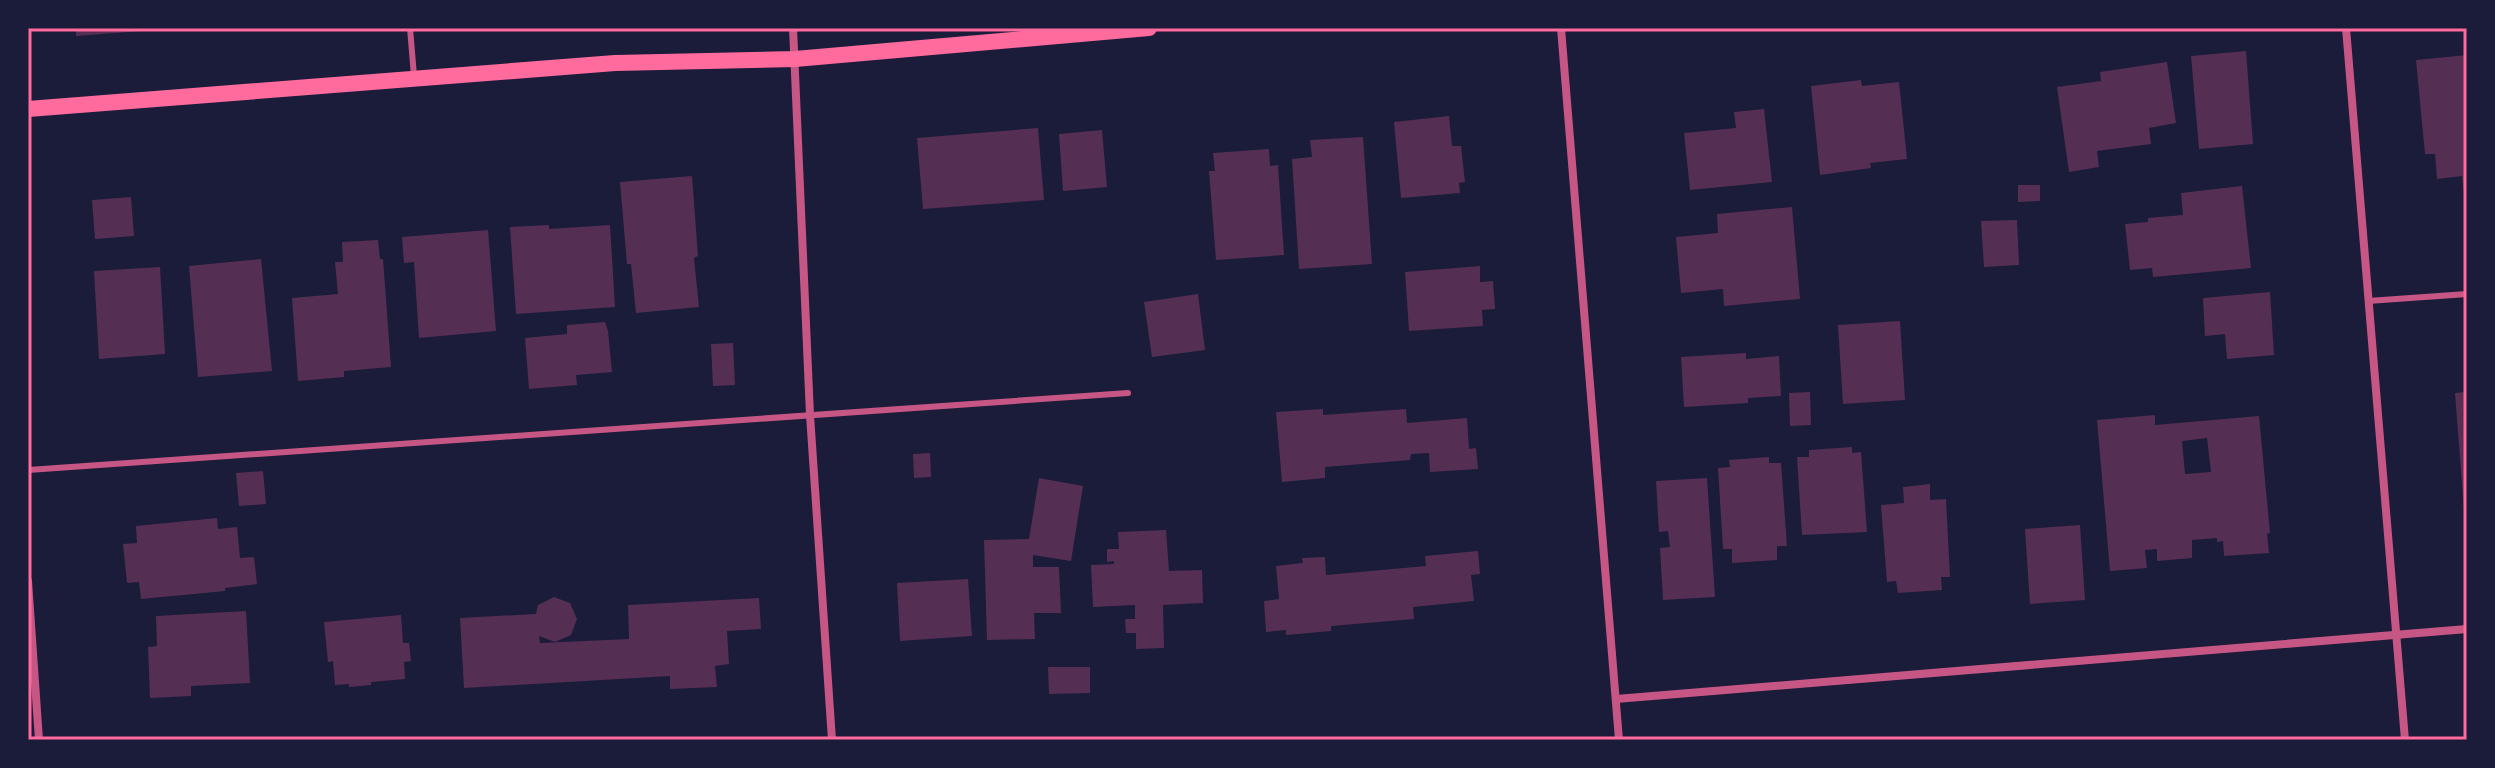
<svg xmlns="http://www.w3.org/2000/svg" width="2495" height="768" font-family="'Zilla Slab',serif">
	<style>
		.building { fill: #542f53; fill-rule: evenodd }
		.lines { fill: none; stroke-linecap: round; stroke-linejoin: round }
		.service { stroke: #c65784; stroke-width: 6 }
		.minor { stroke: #c65784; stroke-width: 8 }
		.secondary { stroke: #ff6b9d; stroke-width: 16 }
		.neatline { fill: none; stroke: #ff6b9d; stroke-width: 3 }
	</style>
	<rect width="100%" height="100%" fill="#1b1b3a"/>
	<g class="building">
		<polygon points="76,28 155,28 155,30 76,36"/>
		<polygon points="2246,51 2253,144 2199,149 2191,56"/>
		<polygon points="2467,55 2467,202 2465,202 2462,176 2437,179 2435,154 2425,154 2416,60"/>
		<polygon points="2167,62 2176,123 2149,128 2151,144 2097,151 2099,167 2069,172 2057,87 2101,81 2100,72"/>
		<polygon points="1861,80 1862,86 1899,82 1907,159 1870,163 1871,168 1820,175 1811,86"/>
		<polygon points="1764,109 1772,182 1690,190 1684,133 1736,128 1734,112"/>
		<polygon points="1449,116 1452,146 1461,146 1465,182 1459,183 1460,193 1401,198 1394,122"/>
		<polygon points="1038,128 1044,200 923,209 917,138"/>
		<polygon points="1102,130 1107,187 1063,191 1059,134"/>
		<polygon points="1363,137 1372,264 1299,269 1292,159 1312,157 1310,140"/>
		<polygon points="1269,149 1270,166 1278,165 1284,255 1216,260 1209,171 1215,171 1213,153"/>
		<polygon points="692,176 698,256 694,258 699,307 636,313 631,264 627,264 620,182"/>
		<polygon points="2018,185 2040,185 2040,201 2018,202"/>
		<polygon points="2242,186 2251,268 2153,277 2152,268 2130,270 2125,224 2148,222 2148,218 2183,215 2181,193"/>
		<polygon points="131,197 134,236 95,239 92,200"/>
		<polygon points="1792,207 1800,299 1724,306 1723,289 1681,293 1676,237 1718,233 1717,214"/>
		<polygon points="2017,220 2019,265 1984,267 1981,221"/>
		<polygon points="549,225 549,229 610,225 615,307 516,314 510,227"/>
		<polygon points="488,230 496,331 419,338 414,262 404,263 402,237"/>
		<polygon points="378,240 380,259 383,259 391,367 344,371 344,377 298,381 292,298 338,294 335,262 343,262 342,242"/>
		<polygon points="261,259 272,371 198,377 189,266"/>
		<polygon points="1480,266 1480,282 1493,281 1495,309 1482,310 1483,326 1409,331 1405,272"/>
		<polygon points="160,267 165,354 99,359 94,271"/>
		<polygon points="2270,292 2274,355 2227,359 2225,334 2205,336 2203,298"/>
		<polygon points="1198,294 1205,350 1152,357 1144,302"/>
		<polygon points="1900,321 1905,400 1843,404 1838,325"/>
		<polygon points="605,322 608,331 612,372 576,375 577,385 529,389 525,338 567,334 567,325"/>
		<polygon points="733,343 735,385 713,386 711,344"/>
		<polygon points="1746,353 1746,359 1779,356 1781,396 1748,398 1748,403 1684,407 1681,357"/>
		<polygon points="1810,392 1811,425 1790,426 1789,393"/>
		<polygon points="2467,392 2467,510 2464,510 2455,393"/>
		<polygon points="1323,409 1323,415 1406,409 1407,423 1467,418 1469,449 1476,448 1478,469 1430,472 1429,453 1411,454 1410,460 1325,467 1325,478 1282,482 1276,412"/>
		<path d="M2155 415V425L2259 416 2270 533 2267 534 2269 553 2224 556 2223 541 2217 542V538L2192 540V558L2157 561V549L2145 550 2147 568 2110 571 2097 420ZM2207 438 2211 472 2185 474 2182 441Z"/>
		<polygon points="1852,447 1852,453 1861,452 1867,532 1802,535 1797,457 1809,457 1809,450"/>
		<polygon points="930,453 931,477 914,478 913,454"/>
		<polygon points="1769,457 1769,463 1781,463 1787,546 1777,546 1777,560 1732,563 1732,549 1723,549 1718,468 1730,467 1729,460"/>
		<polygon points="263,471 266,504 239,506 236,473"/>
		<polygon points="1039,478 1083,486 1071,561 1033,555 1033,567 1059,567 1061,613 1034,613 1035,639 987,640 984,540 1029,539"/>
		<polygon points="1707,478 1715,597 1663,600 1660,548 1670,547 1668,531 1659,532 1656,481"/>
		<polygon points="1930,484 1930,500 1946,499 1950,577 1941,577 1942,590 1898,593 1896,581 1887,582 1881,505 1904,503 1903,487"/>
		<polygon points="217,518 218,529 237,527 240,558 254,557 257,584 225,588 225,591 141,599 139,582 127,583 123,544 137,543 136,526"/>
		<polygon points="2080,525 2085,600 2030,604 2025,529"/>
		<polygon points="1166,530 1169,571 1202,570 1203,603 1163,605 1164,648 1136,649 1136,633 1126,633 1125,619 1135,619 1135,605 1093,607 1091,565 1114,564 1114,561 1107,562 1107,549 1119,549 1118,532"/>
		<polygon points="1478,551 1480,574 1471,575 1474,601 1413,607 1414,619 1331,626 1331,631 1286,635 1286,630 1266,632 1264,601 1279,599 1276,566 1303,563 1302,558 1325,557 1326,575 1426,566 1425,556"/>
		<polygon points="968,579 972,636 900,641 897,583"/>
		<polygon points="554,597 570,603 577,619 571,635 555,642 539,636 540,643 629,639 628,605 759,598 761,629 727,631 729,664 715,666 717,687 670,689 670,676 464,688 460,618 536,614 538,605"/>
		<polygon points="246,611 250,683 191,686 191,696 150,698 148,647 157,646 156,616"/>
		<polygon points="401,615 403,643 409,643 411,661 404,662 405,679 371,682 371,685 349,687 349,684 335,685 333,661 328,662 324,622"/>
		<polygon points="1048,667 1090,667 1090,693 1049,694"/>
	</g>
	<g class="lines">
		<g class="service">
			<polyline points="410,28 414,76"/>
			<polyline points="2368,301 2467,294"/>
			<polyline points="28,470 1128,393"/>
		</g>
		<g class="minor">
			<polyline points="793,28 810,415 832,740"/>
			<polyline points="1561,28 1619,740"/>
			<polyline points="2346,28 2405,740"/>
			<polyline points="28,581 39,740"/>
			<polyline points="1616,699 2467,629"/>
		</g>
		<polyline class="secondary" points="28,109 615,63 795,59 1149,28"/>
	</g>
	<rect width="2495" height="768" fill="none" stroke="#1b1b3a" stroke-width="60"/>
	<rect x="30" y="30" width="2435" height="708" class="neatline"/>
</svg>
